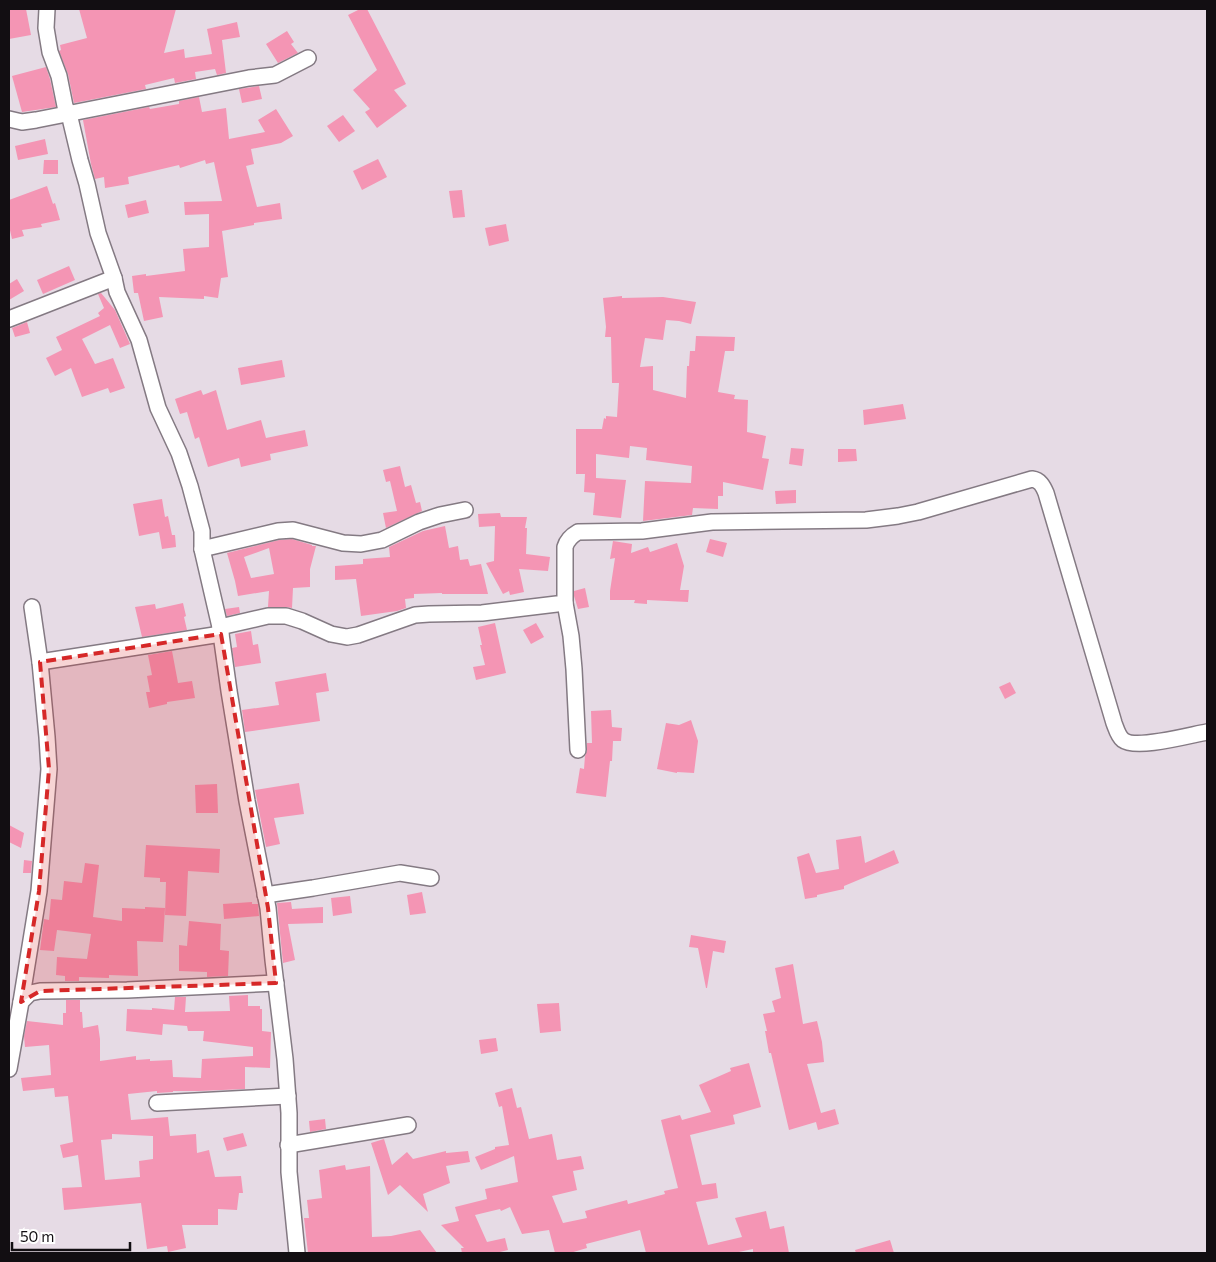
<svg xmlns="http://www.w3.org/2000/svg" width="1216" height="1262" font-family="Commissioner,sans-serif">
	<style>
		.building { fill: #f495b4; fill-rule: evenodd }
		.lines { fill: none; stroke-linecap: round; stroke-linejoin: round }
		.street-casing { stroke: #847a83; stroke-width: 18 }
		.street { stroke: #fff; stroke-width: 15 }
		.marked { fill: #d62828; fill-opacity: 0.2; stroke: #d62828; stroke-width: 4; stroke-dasharray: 10 6; stroke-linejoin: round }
	</style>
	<rect width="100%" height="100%" fill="#e6dbe5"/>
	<g class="building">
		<polygon points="9,9 26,9 31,35 9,39"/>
		<polygon points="79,9 176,9 164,53 184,49 185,58 212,54 207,29 237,22 240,37 222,40 226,73 217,75 215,69 195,72 196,79 175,83 174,78 145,85 146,89 74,103 68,74 59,51 61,50 60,45 87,38"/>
		<polygon points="360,9 367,9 406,84 394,90 407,106 377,128 365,112 370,109 353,90 377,70 348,15"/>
		<polygon points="287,31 294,42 291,44 298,53 278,63 266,44"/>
		<polygon points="46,67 50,79 56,107 22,112 12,76"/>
		<polygon points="259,86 262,99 242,103 239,89"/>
		<polygon points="199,97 202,112 226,108 229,139 265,132 258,120 276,109 293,136 281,143 251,149 254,164 246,166 257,207 280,203 282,219 254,223 254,225 222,231 228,277 221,278 218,298 204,296 204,299 159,297 163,317 144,321 138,293 134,293 132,276 146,274 146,276 185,271 183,249 209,247 209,214 185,215 184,202 222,201 214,162 206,164 205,160 180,168 179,165 128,177 129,184 105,188 104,177 95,179 91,164 83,120 149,107 150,109 179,104 179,101"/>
		<polygon points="343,115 355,131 339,142 327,126"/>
		<polygon points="45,139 48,154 18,160 15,146"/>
		<polygon points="378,159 387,177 362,190 353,171"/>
		<polygon points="44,160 58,160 58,174 43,174"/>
		<polygon points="47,186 53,204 55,203 60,220 41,224 42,227 22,230 24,236 12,239 9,226 9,200"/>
		<polygon points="462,190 465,217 453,218 449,191"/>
		<polygon points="146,200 149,213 128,218 125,205"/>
		<polygon points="506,224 509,241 489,246 485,228"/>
		<polygon points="69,266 75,280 43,294 37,280"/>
		<polygon points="17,279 24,291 9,300 9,284"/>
		<polygon points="101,293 115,310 130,344 120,348 110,325 82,339 95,364 113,358 125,388 110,393 108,388 82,397 71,368 55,376 46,358 62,350 56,337 100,316 98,313 104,308 98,294"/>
		<polygon points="622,296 622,298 663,297 696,302 691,324 679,321 666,320 663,340 645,338 640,367 653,366 653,390 686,398 687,366 689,366 690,351 695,351 696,336 735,337 734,351 725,351 718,392 735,395 734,399 748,400 747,432 766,436 762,458 769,459 763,490 723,482 723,496 718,496 718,509 693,508 692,515 643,521 645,481 691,483 692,466 646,460 647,448 630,446 629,458 596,454 596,478 626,480 621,518 593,515 595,493 584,492 585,474 576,474 576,429 602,429 604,418 606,419 606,416 617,417 619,383 612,383 611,337 605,337 606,327 603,298"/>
		<polygon points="27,322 30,333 15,337 12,328"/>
		<polygon points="282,360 285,377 241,385 238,368"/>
		<polygon points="201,390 203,395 216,390 227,430 261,420 266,438 305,430 308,446 270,454 271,460 241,467 239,458 208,467 199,437 195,439 187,412 180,414 175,399"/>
		<polygon points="903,404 906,419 864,425 863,410"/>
		<polygon points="791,448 804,449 802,466 789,464"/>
		<polygon points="838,449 856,449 857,461 838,462"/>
		<polygon points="400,466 405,487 411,485 416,503 420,502 422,511 386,528 383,513 397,511 390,481 386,482 383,470"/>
		<polygon points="796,490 796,503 776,504 775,491"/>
		<polygon points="162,499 165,517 168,516 172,535 175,535 176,547 162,549 159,532 139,536 133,504"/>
		<polygon points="500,513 501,517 527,517 525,528 527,528 526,554 550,557 548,571 519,569 524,592 510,595 509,591 503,594 486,563 494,561 495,526 479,527 478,514"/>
		<polygon points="445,526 449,548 458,546 460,560 468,559 470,566 481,564 488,594 442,594 442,593 414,594 414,598 405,599 406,608 397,611 361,616 356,579 335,580 335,566 363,564 363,559 390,557 389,547 423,531"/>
		<path d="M292 539 312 545V546H316L310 569V587L293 588 292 608 286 607H268L269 591 238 596 235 581 227 553 279 540ZM269 548 274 574 251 578 244 557Z"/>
		<polygon points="710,539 727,543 723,557 706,552"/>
		<polygon points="613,541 632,544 631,553 648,547 650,552 677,543 684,566 680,590 689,590 688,602 647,600 647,604 634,603 635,600 610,600 610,591 615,558 610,559"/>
		<polygon points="585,588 589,607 578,609 574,596 574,591"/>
		<polygon points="183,603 186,616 184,617 187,630 142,637 135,607 155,604 156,609"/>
		<polygon points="239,607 240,613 227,616 225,609"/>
		<polygon points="495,623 506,673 476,680 473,667 485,665 480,645 482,645 478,627"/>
		<polygon points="536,623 544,637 531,644 523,630"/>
		<polygon points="251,631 253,645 258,644 261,663 235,667 232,648 237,647 235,634"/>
		<polygon points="172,651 178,683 192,681 195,698 167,702 167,704 149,708 146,692 150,692 147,676 152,675 148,655"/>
		<polygon points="326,673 329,691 316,693 320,721 245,732 242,710 279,705 275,682"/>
		<polygon points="1010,682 1016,693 1005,699 999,687"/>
		<polygon points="611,710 612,727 622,728 621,741 613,741 612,761 610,761 606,797 576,793 580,768 584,769 585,756 587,750 587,743 592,743 591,711"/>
		<polygon points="691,720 698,741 694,773 677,772 677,773 657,769 666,723 679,725"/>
		<polygon points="299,783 304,814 274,818 280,844 266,847 255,790"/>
		<polygon points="217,784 218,813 196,813 195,785"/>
		<polygon points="9,825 24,833 21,848 9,842"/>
		<polygon points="861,836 865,863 894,850 899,863 844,886 844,889 817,895 817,897 805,899 797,857 809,853 816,873 839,869 836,840"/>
		<polygon points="146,845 220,849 219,873 188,871 186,916 165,915 166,882 160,882 160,878 144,877"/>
		<polygon points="24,860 32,861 31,873 23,873"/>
		<polygon points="85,863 99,865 93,917 122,921 122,908 145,909 145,907 165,908 163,942 137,941 138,976 109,975 109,978 79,977 79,981 65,981 65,976 56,975 57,957 87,959 91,934 57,930 54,951 40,950 44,919 49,920 51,899 62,900 64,881 82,883"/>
		<polygon points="422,892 426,913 410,915 407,895"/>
		<polygon points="350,896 352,913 333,916 331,898"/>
		<polygon points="252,902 252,904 258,904 259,916 224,919 223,904"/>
		<polygon points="291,902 292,909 323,907 323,923 288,924 295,960 283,963 277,903"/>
		<polygon points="189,921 221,924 220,950 229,951 228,976 207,977 207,972 179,971 179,945 187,946"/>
		<polygon points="691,935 726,941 724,953 713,951 707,988 706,988 698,948 689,947"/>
		<polygon points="793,964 803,1024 817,1021 822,1042 824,1062 807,1064 821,1113 835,1109 839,1124 818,1130 816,1122 789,1130 771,1053 769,1053 765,1031 767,1031 763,1014 775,1012 772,1001 781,998 775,968"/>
		<path d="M248 995V1006H260V1009H262V1031L271 1032 270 1068 245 1067V1089L199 1091H173V1092L157 1093V1091L128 1094 131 1120 168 1117 170 1136 196 1134 197 1153 209 1150 215 1177 241 1176 243 1193H239L237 1210 218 1209V1225H182L186 1248 168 1252 167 1246 147 1249 141 1203 64 1210 62 1188 82 1187 78 1155 63 1158 60 1145 73 1142 68 1096 55 1097 54 1088 23 1091 21 1078 51 1075 49 1045 25 1047 24 1036 27 1021 63 1025V1013H66V1000H80V1012H82L83 1028 98 1025 100 1039V1061L136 1056V1060L150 1059V1061L172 1060 173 1077 201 1078 202 1059 253 1056V1047L203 1041 204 1031H188L187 1026 163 1024 162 1035 126 1031 127 1009 152 1010V1008L174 1010 175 997H186L185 1012 230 1011 229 996ZM112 1134 153 1136V1159L139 1161 140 1177 105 1180 101 1140 112 1139Z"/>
		<polygon points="559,1003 561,1031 540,1033 537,1004"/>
		<polygon points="496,1038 498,1051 481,1054 479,1040"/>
		<polygon points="749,1063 761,1107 733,1115 735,1124 690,1135 702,1185 716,1183 718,1198 696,1202 708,1245 742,1237 735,1218 766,1211 770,1229 784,1226 789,1253 753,1253 753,1249 734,1253 646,1253 640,1230 586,1244 587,1248 570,1253 555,1253 549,1230 522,1234 510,1207 501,1211 500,1209 475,1215 487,1242 505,1238 508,1250 496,1253 462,1253 461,1248 464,1248 441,1225 459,1221 455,1207 487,1199 485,1189 518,1182 514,1156 481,1170 475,1157 495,1149 495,1147 509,1145 502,1106 499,1107 495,1093 512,1088 517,1108 521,1107 529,1139 552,1134 557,1160 581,1156 584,1169 573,1171 577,1190 552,1196 563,1223 587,1218 585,1211 627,1200 628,1204 665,1194 664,1191 678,1188 661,1120 680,1115 682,1120 711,1112 699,1085 731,1071 730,1068"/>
		<polygon points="325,1119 326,1129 310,1132 309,1121"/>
		<polygon points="243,1133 247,1146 227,1151 223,1138"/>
		<polygon points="384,1139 392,1165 407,1152 413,1159 446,1151 446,1153 468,1151 470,1162 446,1166 450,1183 423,1194 428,1212 400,1185 388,1195 371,1143"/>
		<polygon points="345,1165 346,1170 370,1166 372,1237 391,1236 420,1230 437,1253 308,1253 304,1218 309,1218 307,1200 322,1198 319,1170"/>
		<polygon points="890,1240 894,1253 856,1253 855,1250"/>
	</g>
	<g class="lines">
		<defs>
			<g id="street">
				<polyline points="47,9 46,28 50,52 59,76 65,106 70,118 80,160 87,184 98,233 114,278 117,292 139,340 158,408 179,453 190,486 202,531 202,549 220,627 229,691 247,801 268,908 273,960 285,1059 289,1113 289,1172 297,1253"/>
				<polyline points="9,119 22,122 36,120 249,78 275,75 308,58"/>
				<polyline points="9,319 114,278"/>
				<polyline points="202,549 278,531 293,530 343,543 361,544 382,540 419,522 440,515 465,510"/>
				<polyline points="565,603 571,636 574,669 578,750"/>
				<path d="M220 627 268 616H286L302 621 331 634 347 637 358 635 415 615 429 614 482 613 565 603V547C567 540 571 536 578 532L642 531 712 522 866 520 898 516 918 512 1032 479C1040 480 1043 486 1046 493L1114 723C1116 728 1118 736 1123 740 1136 750 1190 735 1207 732"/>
				<polyline points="40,662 221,634"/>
				<polyline points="265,895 313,888 400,873 431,878"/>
				<polyline points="21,1002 39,891 49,769 47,737 40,662 32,607"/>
				<polyline points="9,1069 21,1002 30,993 40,991 127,990 276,983"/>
				<polyline points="157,1103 288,1096"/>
				<polyline points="288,1145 408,1125"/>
			</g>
		</defs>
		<use href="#street" class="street-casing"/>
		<use href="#street" class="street"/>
	</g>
	<path class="marked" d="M221 634 268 908 276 983 40 991 21 1002 39 891 49 769 40 662Z"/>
	<rect width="1216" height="1262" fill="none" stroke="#120e12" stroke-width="20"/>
	<path d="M12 1242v8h118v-8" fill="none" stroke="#120e12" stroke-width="2.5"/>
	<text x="20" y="1242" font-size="15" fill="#120e12" stroke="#ffffff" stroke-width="4" paint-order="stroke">50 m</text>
</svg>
